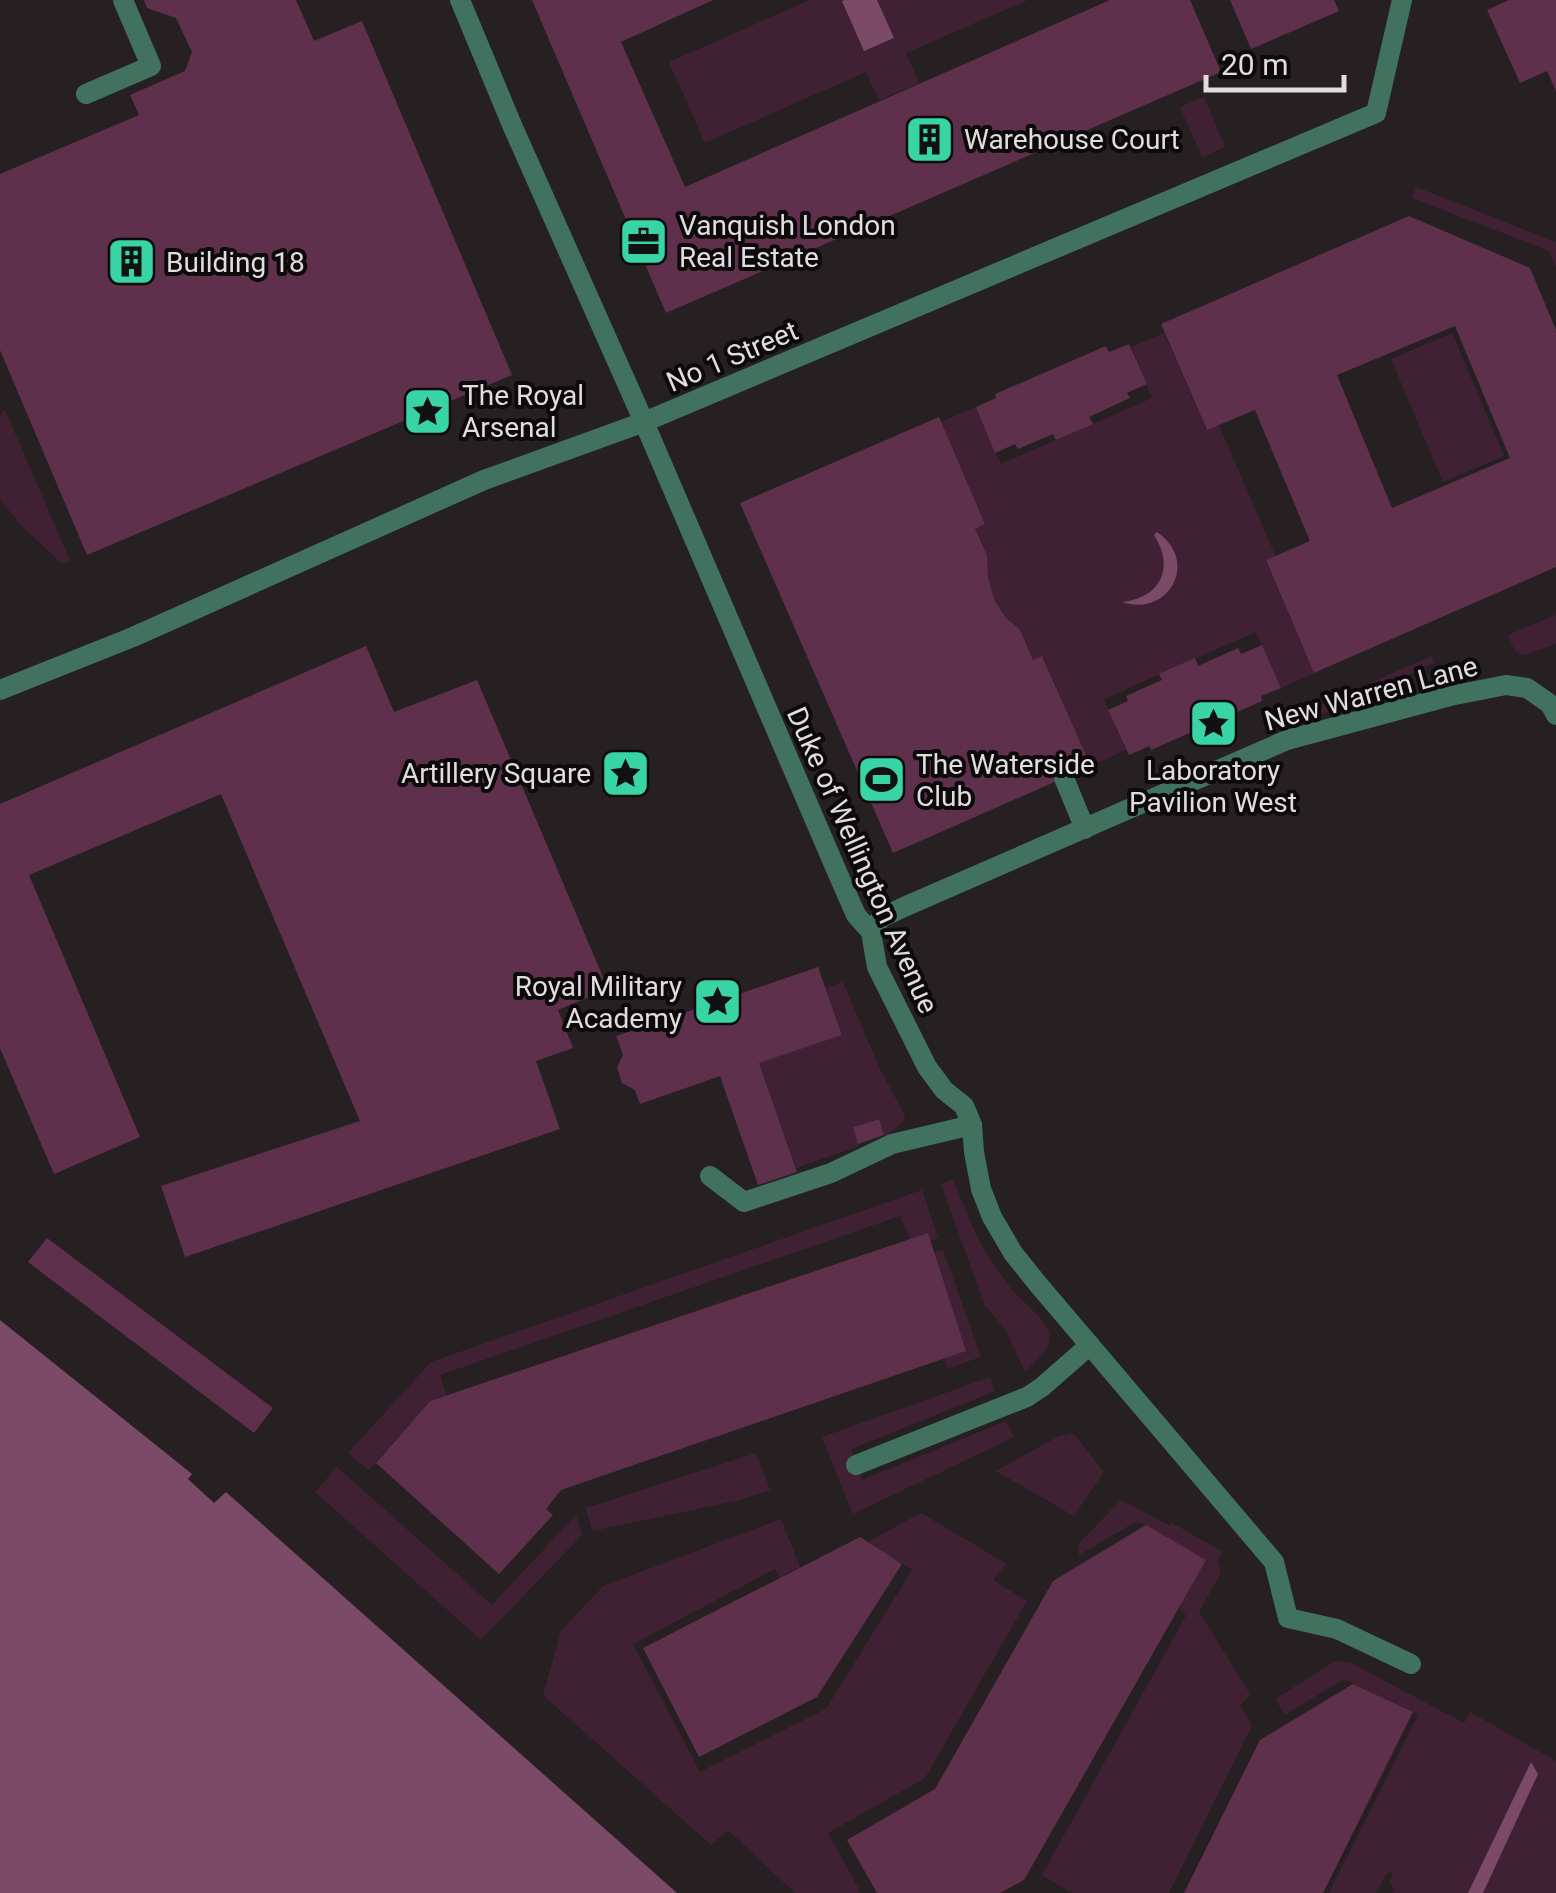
<svg xmlns="http://www.w3.org/2000/svg" width="1556" height="1893" font-family="Roboto,sans-serif">
	<style>
		.green { fill: #402033 }
		.water { fill: #7b4a66 }
		.building { fill: #5f304c; fill-rule: evenodd }
		.lines { fill: none; stroke-linecap: round; stroke-linejoin: round }
		.service { stroke: #40725f; stroke-width: 20 }
		.pedestrian { stroke: #40725f; stroke-width: 20 }
		.minor { stroke: #40725f; stroke-width: 20 }
		.labels { text-anchor: middle; stroke-width: 8; stroke-linejoin: round; paint-order: stroke }
		.poi-label { font-size: 28px; fill: #e1dcde; stroke: #0d0a0c; text-anchor: start }
		.street-label { font-size: 28px; fill: #e1dcde; stroke: #0d0a0c }
	</style>
	<rect width="100%" height="100%" fill="#262023"/>
	<g class="green">
		<polygon points="810,0 1028,0 906,53 919,83 879,100 866,72 705,143 669,62"/>
		<polygon points="1204,97 1225,147 1202,157 1180,107"/>
		<polygon points="1416,187 1556,242 1556,268 1549,251 1412,198"/>
		<polygon points="1164,333 1206,429 1219,425 1276,557 1266,561 1314,673 1281,688 1256,632 1104,699 1126,750 1091,766 1043,657 1033,660 1020,630 1005,617 994,599 988,576 987,555 975,529 985,524 941,422 976,407 1001,464 1152,398 1131,347"/>
		<polygon points="1452,333 1504,456 1443,482 1391,359"/>
		<polygon points="5,410 70,561 62,564 19,523 0,499 0,415"/>
		<polygon points="1556,615 1556,644 1525,655 1515,651 1508,635"/>
		<polygon points="1431,656 1434,663 1313,718 1310,710"/>
		<polygon points="843,982 879,1067 905,1116 904,1121 885,1137 878,1119 853,1127 859,1146 796,1168 759,1063 842,1035 826,988"/>
		<path d="M953 1179C964 1206 974 1234 990 1259 997 1269 1005 1281 1013 1291 1024 1303 1044 1317 1049 1333 1053 1349 1034 1362 1025 1372L1005 1329 985 1306 941 1184Z"/>
		<polygon points="922,1190 938,1238 930,1241 910,1239 900,1216 440,1375 446,1395 430,1401 369,1470 348,1453 431,1362"/>
		<polygon points="943,1250 981,1357 947,1369 945,1358 966,1351 934,1253"/>
		<polygon points="990,1377 995,1391 851,1449 862,1480 1006,1421 1014,1437 853,1514 822,1437"/>
		<polygon points="1073,1433 1104,1472 1074,1516 996,1471 1057,1437"/>
		<polygon points="756,1453 770,1490 736,1501 592,1531 586,1508"/>
		<polygon points="337,1467 492,1605 576,1515 582,1535 481,1640 315,1492"/>
		<polygon points="1121,1500 1170,1526 1172,1523 1222,1551 1218,1560 1221,1572 1199,1612 1250,1694 1240,1706 1252,1725 1169,1893 1072,1893 1042,1875 1186,1616 1179,1606 1206,1560 1137,1521 1079,1555 1078,1546 1083,1539"/>
		<polygon points="921,1513 1007,1564 993,1580 1027,1601 925,1778 828,1833 861,1893 795,1893 728,1830 711,1845 543,1695 561,1631 603,1586 781,1519 800,1567 780,1577 775,1569 633,1644 700,1772 826,1709 912,1570 867,1542"/>
		<polygon points="1335,1661 1351,1663 1464,1723 1470,1712 1556,1761 1556,1893 1392,1893 1394,1889 1390,1881 1393,1872 1386,1874 1376,1893 1329,1893 1418,1715 1344,1679 1285,1715 1275,1699"/>
	</g>
	<g class="water">
		<polygon points="845,0 877,0 894,38 864,51 842,1"/>
		<path d="M1157 532C1200 561 1169 618 1122 602 1161 598 1175 567 1154 535Z"/>
		<polygon points="0,1320 192,1474 188,1479 214,1503 226,1492 677,1893 0,1893"/>
		<polygon points="1531,1762 1538,1774 1483,1893 1468,1893"/>
	</g>
	<g class="building">
		<polygon points="144,0 296,0 314,41 362,21 512,375 87,555 0,350 0,174 139,115 130,95 185,71 192,52 176,18 147,8"/>
		<polygon points="532,0 713,0 621,42 685,187 1110,0 1190,0 1221,72 666,313"/>
		<polygon points="1230,0 1334,0 1339,11 1251,49"/>
		<polygon points="1509,0 1556,0 1556,91 1547,71 1520,83 1487,10"/>
		<path d="M1409 216 1530 268 1556 330V567L1314 673 1266 560 1310 541 1255 410 1207 430 1161 324ZM1455 326 1510 458 1392 508 1337 375Z"/>
		<polygon points="1129,344 1147,384 1127,393 1130,398 1089,417 1093,424 1056,440 1053,434 1018,449 1015,444 995,453 976,407 996,398 995,394 1106,346 1109,352"/>
		<polygon points="939,417 985,524 975,529 987,555 988,576 994,599 1005,617 1020,630 1033,660 1042,656 1091,766 893,853 740,503"/>
		<polygon points="1262,645 1281,688 1261,696 1262,701 1151,750 1149,746 1129,755 1108,710 1128,701 1126,696 1162,680 1159,674 1195,658 1198,666 1238,648 1241,654"/>
		<polygon points="366,646 394,712 477,680 608,989 558,1010 573,1048 536,1061 560,1129 185,1257 161,1186 360,1121 221,794 29,875 140,1137 54,1174 0,1048 0,804"/>
		<polygon points="818,967 842,1035 759,1063 797,1172 758,1185 720,1076 640,1104 635,1090 622,1083 617,1067 623,1055 616,1036"/>
		<polygon points="879,1119 884,1135 858,1144 853,1127"/>
		<polygon points="928,1233 966,1351 561,1490 546,1509 553,1515 499,1574 376,1463 430,1401"/>
		<polygon points="47,1238 273,1408 254,1433 28,1262"/>
		<polygon points="1146,1525 1206,1560 1024,1880 1000,1893 877,1893 847,1840 935,1789 1053,1581"/>
		<polygon points="860,1537 902,1564 817,1697 699,1757 643,1648"/>
		<polygon points="1353,1684 1413,1712 1323,1893 1184,1893 1260,1740"/>
	</g>
	<g class="lines">
		<g class="service">
			<polyline points="1064,778 1085,829"/>
			<polyline points="856,1465 1027,1397 1042,1387 1090,1345"/>
		</g>
		<polyline class="pedestrian" points="0,690 133,637 484,480 644,422 1376,113 1402,0"/>
		<g class="minor">
			<polyline points="460,0 512,125 644,422 838,874 856,915 871,932 877,967 927,1067 944,1090 964,1106 972,1125 974,1152 981,1189 992,1217 1013,1253 1037,1283 1274,1562 1288,1618 1337,1629 1411,1664"/>
			<polyline points="86,94 151,66 123,0"/>
			<polyline points="871,932 881,918 904,907 1287,740 1450,696 1506,685 1527,688 1550,704 1556,715"/>
			<polyline points="710,1176 744,1202 831,1173 892,1144 972,1125"/>
		</g>
	</g>
	<defs>
		<symbol id="building-square" viewBox="-11 -11 22 22"><rect x="-9" y="-9" width="18" height="18" rx="4" fill="#39d4a5" stroke="#0d0a0c"/><path d="M-4-6H4V6H1V3H-1V6H-4ZM-2.5-4.3h1.7v1.8h-1.7ZM.8-4.3h1.7v1.8H.8ZM-2.5-1h1.7V.8h-1.7ZM.8-1h1.7V.8H.8Z" fill="#111"/></symbol>
		<symbol id="office-square" viewBox="-11 -11 22 22"><rect x="-9" y="-9" width="18" height="18" rx="4" fill="#39d4a5" stroke="#0d0a0c"/><path d="M-6-3h4V-5.5h4V-3h4V5H-6ZM-1-4.5V-3h2v-1.5ZM-6 0V1H6V0Z" fill="#111"/></symbol>
		<symbol id="sight-square" viewBox="-11 -11 22 22"><rect x="-9" y="-9" width="18" height="18" rx="4" fill="#39d4a5" stroke="#0d0a0c"/><path d="M0-6L1.8-2.2L6-1.7L2.9 1.2L3.7 5.4L0 3.3L-3.7 5.4L-2.9 1.2L-6-1.7L-1.8-2.2Z" fill="#111"/></symbol>
		<symbol id="stadium-square" viewBox="-11 -11 22 22"><rect x="-9" y="-9" width="18" height="18" rx="4" fill="#39d4a5" stroke="#0d0a0c"/><path d="M0-5a6.5 5 0 1 0 0 10a6.5 5 0 1 0 0-10ZM-3.5-1.8h7v3.6h-7Z" fill="#111"/></symbol>
	</defs>
	<g fill-rule="evenodd">
		<use href="#building-square" x="902" y="112" width="55" height="55"/>
		<use href="#office-square" x="616" y="214" width="55" height="55"/>
		<use href="#building-square" x="104" y="234" width="55" height="55"/>
		<use href="#sight-square" x="400" y="384" width="55" height="55"/>
		<use href="#sight-square" x="1186" y="696" width="55" height="55"/>
		<use href="#sight-square" x="598" y="746" width="55" height="55"/>
		<use href="#stadium-square" x="854" y="752" width="55" height="55"/>
		<use href="#sight-square" x="690" y="974" width="55" height="55"/>
	</g>
	<g class="labels">
		<g class="poi-label">
			<text x="964" y="149">Warehouse Court</text>
			<text x="679" y="235">Vanquish London<tspan x="679" dy="32">Real Estate</tspan></text>
			<text x="166" y="272">Building 18</text>
			<text x="462" y="405">The Royal<tspan x="462" dy="32">Arsenal</tspan></text>
			<text x="916" y="774">The Waterside<tspan x="916" dy="32">Club</tspan></text>
			<text x="1213" y="780" text-anchor="middle">Laboratory<tspan x="1213" dy="32">Pavilion West</tspan></text>
			<text x="591" y="783" text-anchor="end">Artillery Square</text>
			<text x="682" y="996" text-anchor="end">Royal Military<tspan x="682" dy="32">Academy</tspan></text>
		</g>
		<g class="street-label">
			<text transform="translate(732 356) rotate(-23)" y="10">No 1 Street</text>
			<text transform="translate(1371 693) rotate(-15)" y="10">New Warren Lane</text>
			<text transform="translate(863 860) rotate(66)" y="10">Duke of Wellington Avenue</text>
		</g>
	</g>
	<path d="M1206 75v15h138v-15" fill="none" stroke="#e1dcde" stroke-width="5"/>
	<text x="1221" y="75" font-size="30" fill="#e1dcde" stroke="#0d0a0c" stroke-width="8" paint-order="stroke">20 m</text>
</svg>
